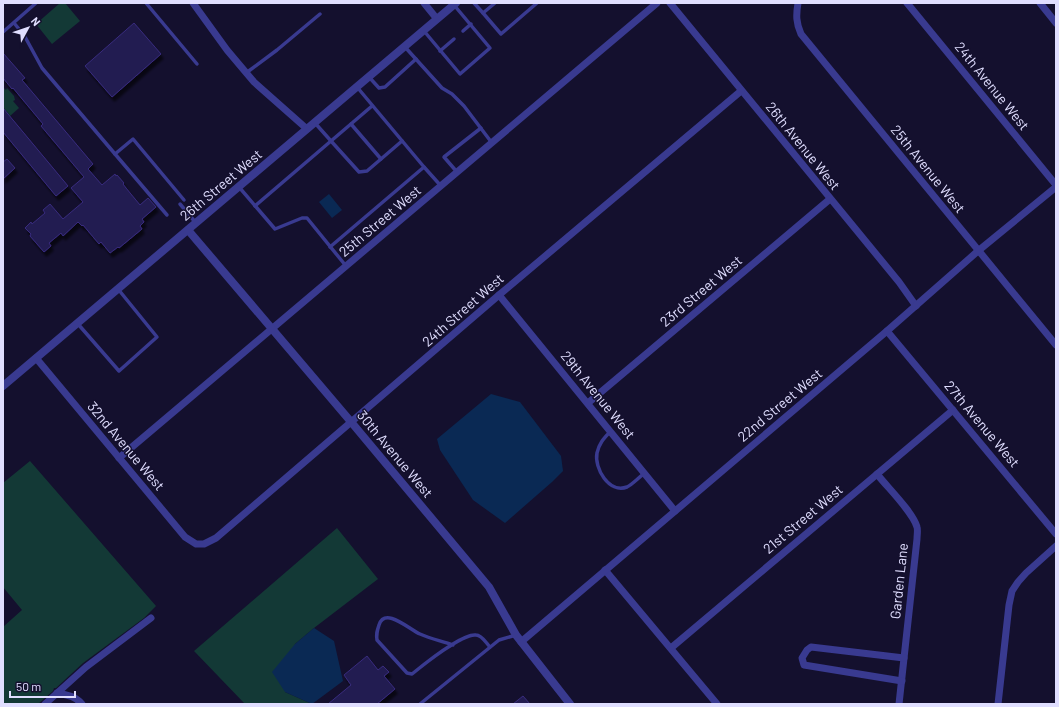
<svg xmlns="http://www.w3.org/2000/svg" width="1059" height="707" font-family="Barlow,sans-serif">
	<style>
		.green { fill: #133936 }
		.water { fill: #0a2954 }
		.building { fill: #231b51; stroke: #382c7e; filter: url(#shadow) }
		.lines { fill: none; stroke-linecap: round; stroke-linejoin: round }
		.service { stroke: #393a90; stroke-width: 3.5 }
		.minor { stroke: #393a90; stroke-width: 7 }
		.tertiary { stroke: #393a90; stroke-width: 8 }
		.labels { text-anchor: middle; stroke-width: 3; stroke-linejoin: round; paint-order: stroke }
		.street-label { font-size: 14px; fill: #e0deff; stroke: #14102e }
	</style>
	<defs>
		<filter id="shadow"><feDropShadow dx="2.5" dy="4.5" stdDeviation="1" flood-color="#0009"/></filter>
	</defs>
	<rect width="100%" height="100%" fill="#14102e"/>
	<g class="green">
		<polygon points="60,3 65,3 80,21 52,44 36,24"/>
		<polygon points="3,87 6,90 7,88 14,96 15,100 13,101 19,108 10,116 3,107"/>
		<polygon points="30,461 156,606 144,618 83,663 56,688 54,688 53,691 38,704 3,704 3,627 22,610 3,587 3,483"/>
		<polygon points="337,528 378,579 314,628 295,644 285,692 312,704 245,704 194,651"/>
	</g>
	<g class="water">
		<polygon points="329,194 342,210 332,218 319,202"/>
		<polygon points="491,394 520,402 561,456 563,471 552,482 505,523 473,500 440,450 437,439"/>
		<polygon points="314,628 334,641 343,681 312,704 285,692 272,672 295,644"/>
	</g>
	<g class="building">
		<polygon points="134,23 161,54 112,97 85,66"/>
		<polygon points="3,53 25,78 22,80 93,164 88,169 102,185 115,174 116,176 117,175 124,183 123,184 126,188 140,205 148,198 156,207 142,219 144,222 140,226 142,229 119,248 118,247 110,253 101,242 99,244 83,225 82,226 78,222 63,236 61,233 49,243 51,246 44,252 30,236 31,234 25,228 31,222 32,224 45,213 43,210 50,204 63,219 83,202 71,188 84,177 41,126 43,124 13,88 12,89 3,78"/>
		<polygon points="3,108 68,186 56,196 3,132"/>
		<polygon points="7,159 15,168 3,179 3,162"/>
		<polygon points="367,656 378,670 383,666 389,672 384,676 395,689 377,704 328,704 351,685 344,675"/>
		<polygon points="523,696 530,704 513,704"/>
	</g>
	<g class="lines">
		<g class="service">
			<polyline points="146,3 197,64"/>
			<polyline points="474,3 483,13 495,3"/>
			<polyline points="483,13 501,34 537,3"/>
			<polyline points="14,23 24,35 42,68 115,154"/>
			<polyline points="424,31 460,74 490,48 454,5"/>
			<polyline points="463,31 471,24"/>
			<polyline points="3,32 36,3"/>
			<polyline points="405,47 442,88 452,94 464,106 492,143"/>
			<polyline points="440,51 454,39"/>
			<polyline points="246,73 277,50 320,14"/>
			<polyline points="369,77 379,88 385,87 416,59"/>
			<polyline points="315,123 331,141 372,106"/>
			<polyline points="351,124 381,159"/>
			<polyline points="424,167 441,186"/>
			<polyline points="457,172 444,157 481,128"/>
			<polyline points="239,187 275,229 302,218 307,218 346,266"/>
			<polyline points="180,204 196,223"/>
			<polyline points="255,206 331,141 359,172 367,171 402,141"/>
			<polyline points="167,215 115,154 133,139 184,200"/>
			<polyline points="330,247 424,167 357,87"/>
			<polyline points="78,324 119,371 157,337 118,289"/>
			<path d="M610 432C603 439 599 444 597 453 594 468 609 494 627 487 633 484 639 477 645 473"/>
			<path d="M453 645C442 641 431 639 420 634 410 630 385 606 379 625 377 631 376 634 377 640L407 673 412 674C423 665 463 633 476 635 482 635 486 643 490 647"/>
			<polyline points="420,704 499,640 516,635"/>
		</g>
		<g class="minor">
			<polyline points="193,3 227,50 254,82 307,129"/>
			<polyline points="424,3 437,19"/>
			<polyline points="670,3 899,282 916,306"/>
			<path d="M798 3C796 15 796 23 801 34L1056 345"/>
			<polyline points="907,3 1056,185"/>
			<polyline points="1040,3 1056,23"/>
			<polyline points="499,295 675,511"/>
			<polyline points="887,331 1056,534"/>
			<polyline points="36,358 185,537 196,544 204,544 216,538 499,295 741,91"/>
			<polyline points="588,403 830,199"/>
			<polyline points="119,458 657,3"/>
			<path d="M877 474C887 487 913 512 917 527 918 530 917 535 917 539L899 704"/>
			<polyline points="605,570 717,704"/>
			<polyline points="521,642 887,331 978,251 1056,187"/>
			<polyline points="671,648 953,410"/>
			<polyline points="902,681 804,665 802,658 807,650 811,647 904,658"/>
			<path d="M57 693C67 695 75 696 82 704"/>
			<polyline points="45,704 86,667 151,618"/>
			<polyline points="998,704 1009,605 1012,591 1018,582 1026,573 1056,546"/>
		</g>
		<g class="tertiary">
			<polyline points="188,230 352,423 489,587 516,635 570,704"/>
			<polyline points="3,386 456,3"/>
		</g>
	</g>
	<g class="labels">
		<g class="street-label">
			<text transform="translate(992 86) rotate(51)" y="5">24th Avenue West</text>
			<text transform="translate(803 146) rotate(51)" y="5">26th Avenue West</text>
			<text transform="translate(928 169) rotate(51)" y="5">25th Avenue West</text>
			<text transform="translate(221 185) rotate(-40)" y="5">26th Street West</text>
			<text transform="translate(380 221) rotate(-40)" y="5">25th Street West</text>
			<text transform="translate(701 291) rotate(-40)" y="5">23rd Street West</text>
			<text transform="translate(463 310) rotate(-41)" y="5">24th Street West</text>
			<text transform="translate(598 395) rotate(51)" y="5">29th Avenue West</text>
			<text transform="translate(780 405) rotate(-40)" y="5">22nd Street West</text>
			<text transform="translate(982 424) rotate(50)" y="5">27th Avenue West</text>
			<text transform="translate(126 446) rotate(50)" y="5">32nd Avenue West</text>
			<text transform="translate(395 454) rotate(50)" y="5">30th Avenue West</text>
			<text transform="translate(803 519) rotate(-40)" y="5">21st Street West</text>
			<text transform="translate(899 581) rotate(-84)" y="5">Garden Lane</text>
		</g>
	</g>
	<rect width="1059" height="707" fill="none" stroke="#e0deff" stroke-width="8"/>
	<g transform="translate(28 28) rotate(50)" stroke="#14102e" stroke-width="3" paint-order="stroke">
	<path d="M0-3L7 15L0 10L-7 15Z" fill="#e0deff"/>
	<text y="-6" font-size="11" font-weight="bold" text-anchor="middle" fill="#e0deff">N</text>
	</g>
	<path d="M10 691v6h65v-6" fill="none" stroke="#e0deff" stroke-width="2"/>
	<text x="16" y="691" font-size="12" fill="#e0deff" stroke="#14102e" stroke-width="3" paint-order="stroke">50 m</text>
</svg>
